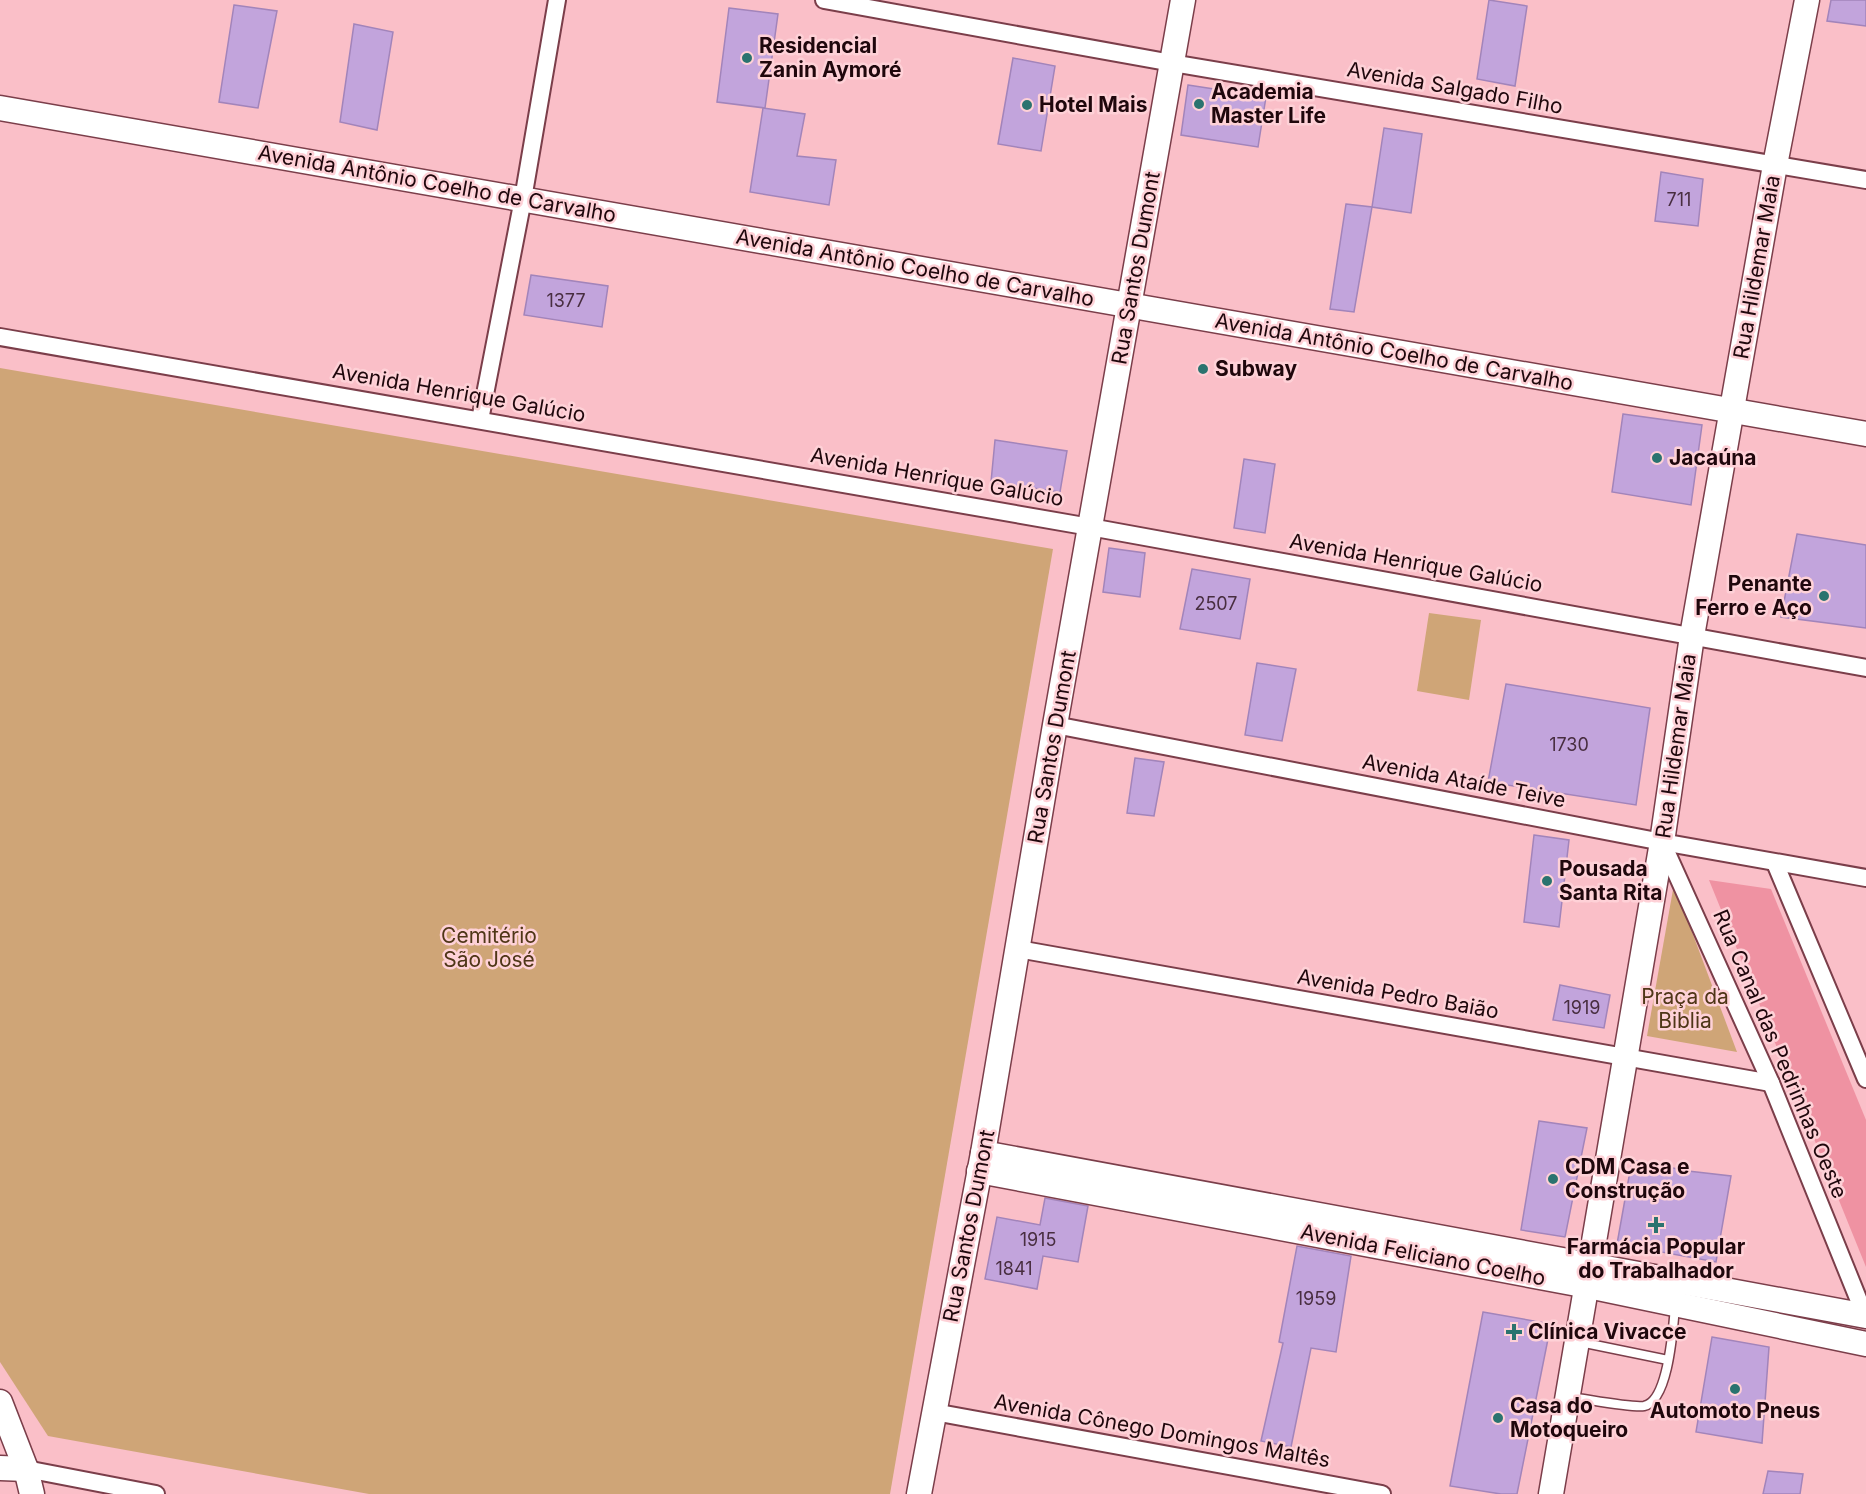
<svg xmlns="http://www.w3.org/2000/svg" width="1866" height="1494" font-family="Inter,sans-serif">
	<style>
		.green { fill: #cfa577 }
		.water { fill: #ef92a2 }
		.building { fill: #c2a4dc; stroke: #a284ba; stroke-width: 1.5 }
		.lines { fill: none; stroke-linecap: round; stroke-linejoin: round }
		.lane-casing { stroke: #7b3e4a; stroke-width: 11 }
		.street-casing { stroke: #7b3e4a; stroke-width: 20 }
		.secondary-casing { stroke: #7b3e4a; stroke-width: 27 }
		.lane { stroke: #fff; stroke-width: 8 }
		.street { stroke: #fff; stroke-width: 16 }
		.secondary { stroke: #fff; stroke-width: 24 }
		.poi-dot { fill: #2a736f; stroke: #fed1d7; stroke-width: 2 }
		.labels { text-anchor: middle; stroke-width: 5; stroke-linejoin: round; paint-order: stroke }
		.number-label { font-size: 18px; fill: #482e40 }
		.poi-label { font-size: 21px; font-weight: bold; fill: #1f070c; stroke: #fed1d7; text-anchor: start }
		.street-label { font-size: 21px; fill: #1f070c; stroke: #fed1d7 }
		.park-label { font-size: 21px; fill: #4f3617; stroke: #fed1d7 }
	</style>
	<rect width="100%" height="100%" fill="#fabfc8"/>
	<g class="green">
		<polygon points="0,368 1053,549 890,1494 369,1494 48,1436 0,1362"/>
		<polygon points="1429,613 1481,620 1469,700 1417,691"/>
		<polygon points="1674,884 1737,1052 1647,1036"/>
	</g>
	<polygon class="water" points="1709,880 1771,889 1866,1120 1866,1267"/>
	<g class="building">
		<polygon points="1489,0 1527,6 1515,86 1477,79"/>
		<polygon points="1831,0 1866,0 1866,26 1827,21"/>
		<polygon points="234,5 277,11 258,108 219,102"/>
		<polygon points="729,8 778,14 765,108 717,102"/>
		<polygon points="354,24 393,32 377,130 340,122"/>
		<polygon points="1013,58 1055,66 1041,151 998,144"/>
		<polygon points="1188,85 1266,97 1258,147 1181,135"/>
		<polygon points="763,108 805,114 797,156 836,160 829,205 750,192"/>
		<polygon points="1384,128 1422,134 1411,213 1372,207"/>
		<polygon points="1661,172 1703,179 1698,226 1655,221"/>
		<polygon points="1346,204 1372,207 1354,312 1330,309"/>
		<polygon points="531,275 608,286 602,327 524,315"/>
		<polygon points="1623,414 1702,425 1691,505 1612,492"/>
		<polygon points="995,440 1067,451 1060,492 991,482"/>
		<polygon points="1244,459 1275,464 1265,533 1234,528"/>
		<polygon points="1797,534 1866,545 1866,628 1781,617"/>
		<polygon points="1109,548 1145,553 1140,597 1103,592"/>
		<polygon points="1192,569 1250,579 1240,639 1180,629"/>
		<polygon points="1257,663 1296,669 1282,741 1245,735"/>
		<polygon points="1506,684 1650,708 1636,805 1488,782"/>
		<polygon points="1135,758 1164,762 1154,816 1127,813"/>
		<polygon points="1534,835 1569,840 1559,927 1524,922"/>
		<polygon points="1560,985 1610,995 1604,1028 1553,1020"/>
		<polygon points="1539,1121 1587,1128 1565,1237 1521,1230"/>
		<polygon points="1632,1160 1688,1171 1731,1176 1716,1262 1617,1244"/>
		<polygon points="1045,1198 1088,1206 1078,1262 1043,1256 1037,1289 985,1279 997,1217 1040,1225"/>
		<polygon points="1297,1246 1351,1256 1336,1352 1311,1348 1291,1447 1261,1441 1283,1343 1279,1342"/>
		<polygon points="1483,1312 1551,1324 1517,1494 1501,1494 1450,1486"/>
		<polygon points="1712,1337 1769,1347 1762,1443 1696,1432"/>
		<polygon points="1768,1471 1803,1474 1800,1494 1763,1494"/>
	</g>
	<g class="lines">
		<defs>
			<g id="lane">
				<polyline points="1580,1342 1668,1360"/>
				<path d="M1570 1397C1587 1399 1631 1408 1644 1406 1669 1401 1673 1327 1675 1307"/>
			</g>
			<g id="street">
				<polyline points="824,0 1172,63 1866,180"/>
				<polyline points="0,337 1090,527 1866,668"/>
				<polyline points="480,420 523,199 557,0"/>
				<polyline points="1055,725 1662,842 1866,878"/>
				<polyline points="1662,842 1771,1083 1866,1318"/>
				<polyline points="1775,863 1866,1079"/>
				<polyline points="1018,949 1771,1083"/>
				<polyline points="934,1412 1382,1494"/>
				<polyline points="26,1469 156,1494"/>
			</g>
			<g id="secondary">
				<polyline points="0,108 1866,434"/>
				<polyline points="983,1153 1866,1316"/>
				<polyline points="979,1171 1588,1286 1866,1344"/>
				<polyline points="0,1402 26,1469 32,1494"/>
				<polyline points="0,1468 26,1469"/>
				<polyline points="919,1494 983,1153 1055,725 1183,0"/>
				<polyline points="1551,1494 1662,842 1692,636 1775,165 1807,0"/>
			</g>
		</defs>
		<use href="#lane" class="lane-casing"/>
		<use href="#street" class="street-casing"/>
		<use href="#secondary" class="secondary-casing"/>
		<use href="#lane" class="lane"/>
		<use href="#street" class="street"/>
		<use href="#secondary" class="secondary"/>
	</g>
	<g class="poi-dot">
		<circle cx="747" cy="58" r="6"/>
		<circle cx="1199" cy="104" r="6"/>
		<circle cx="1027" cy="105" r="6"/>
		<circle cx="1203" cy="369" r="6"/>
		<circle cx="1657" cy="458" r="6"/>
		<circle cx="1824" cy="596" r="6"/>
		<circle cx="1547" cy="881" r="6"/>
		<circle cx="1553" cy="1179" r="6"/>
		<path d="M1653 1216h6v6h6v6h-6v6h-6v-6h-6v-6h6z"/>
		<path d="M1511 1323h6v6h6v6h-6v6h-6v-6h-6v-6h6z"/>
		<circle cx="1735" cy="1389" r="6"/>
		<circle cx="1498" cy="1418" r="6"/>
	</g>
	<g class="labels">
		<g class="number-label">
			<text x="1679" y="206">711</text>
			<text x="566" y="307">1377</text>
			<text x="1216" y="610">2507</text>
			<text x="1569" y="751">1730</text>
			<text x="1582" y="1014">1919</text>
			<text x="1038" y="1246">1915</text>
			<text x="1014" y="1275">1841</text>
			<text x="1316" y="1305">1959</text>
		</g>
		<g class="poi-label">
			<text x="759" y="53">Residencial<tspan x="759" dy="24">Zanin Aymoré</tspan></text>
			<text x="1211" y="99">Academia<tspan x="1211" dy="24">Master Life</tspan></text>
			<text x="1039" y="112">Hotel Mais</text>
			<text x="1215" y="376">Subway</text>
			<text x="1669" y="465">Jacaúna</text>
			<text x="1812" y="591" text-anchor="end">Penante<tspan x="1812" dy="24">Ferro e Aço</tspan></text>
			<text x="1559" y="876">Pousada<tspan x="1559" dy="24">Santa Rita</tspan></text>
			<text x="1565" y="1174">CDM Casa e<tspan x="1565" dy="24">Construção</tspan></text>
			<text x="1656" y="1254" text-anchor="middle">Farmácia Popular<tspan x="1656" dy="24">do Trabalhador</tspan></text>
			<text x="1528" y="1339">Clínica Vivacce</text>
			<text x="1510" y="1413">Casa do<tspan x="1510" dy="24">Motoqueiro</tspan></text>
			<text x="1735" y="1418" text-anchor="middle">Automoto Pneus</text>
		</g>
		<g class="street-label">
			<text transform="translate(1455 88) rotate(10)" y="7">Avenida Salgado Filho</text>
			<text transform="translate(437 184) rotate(10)" y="7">Avenida Antônio Coelho de Carvalho</text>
			<text transform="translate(1757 267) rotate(-80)" y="7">Rua Hildemar Maia</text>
			<text transform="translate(915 268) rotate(10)" y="7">Avenida Antônio Coelho de Carvalho</text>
			<text transform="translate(1136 268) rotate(-80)" y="7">Rua Santos Dumont</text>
			<text transform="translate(1394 352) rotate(10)" y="7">Avenida Antônio Coelho de Carvalho</text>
			<text transform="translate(459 393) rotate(10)" y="7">Avenida Henrique Galúcio</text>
			<text transform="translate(937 477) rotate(10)" y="7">Avenida Henrique Galúcio</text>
			<text transform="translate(1416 563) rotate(10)" y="7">Avenida Henrique Galúcio</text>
			<text transform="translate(1676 746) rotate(-82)" y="7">Rua Hildemar Maia</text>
			<text transform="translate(1052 747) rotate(-80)" y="7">Rua Santos Dumont</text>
			<text transform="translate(1464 781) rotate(11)" y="7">Avenida Ataíde Teive</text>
			<text transform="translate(1398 994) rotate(10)" y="7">Avenida Pedro Baião</text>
			<text transform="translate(1780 1054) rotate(67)" y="7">Rua Canal das Pedrinhas Oeste</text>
			<text transform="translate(969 1226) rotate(-79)" y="7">Rua Santos Dumont</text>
			<text transform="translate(1423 1255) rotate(11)" y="7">Avenida Feliciano Coelho</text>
			<text transform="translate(1162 1431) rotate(10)" y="7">Avenida Cônego Domingos Maltês</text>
		</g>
		<g class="park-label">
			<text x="489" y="943">Cemitério<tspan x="489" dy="24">São José</tspan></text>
			<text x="1685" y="1004">Praça da<tspan x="1685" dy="24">Biblia</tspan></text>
		</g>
	</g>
</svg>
